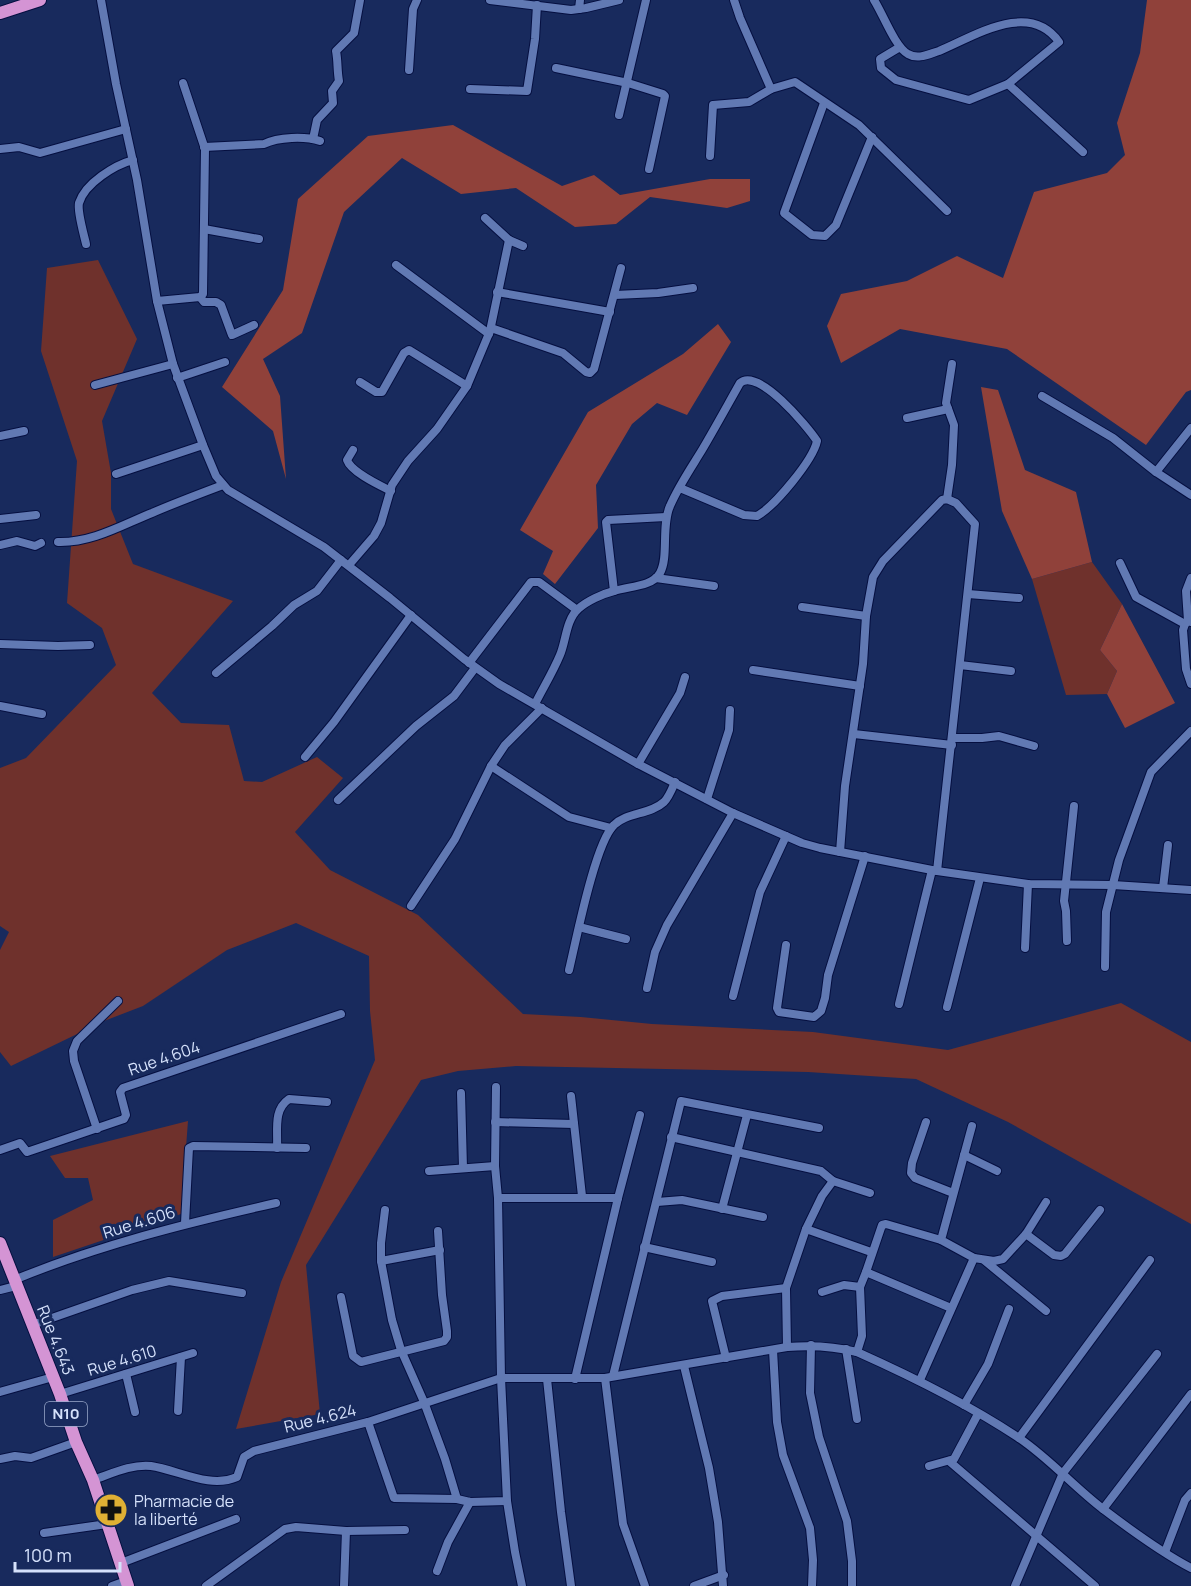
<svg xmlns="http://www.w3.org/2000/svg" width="1191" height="1586" font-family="Manrope,sans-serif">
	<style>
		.green { fill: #6f312c }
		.forest { fill: #90413a }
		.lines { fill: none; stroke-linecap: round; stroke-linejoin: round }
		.minor-casing { stroke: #050f40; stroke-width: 10 }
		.highway-casing { stroke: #050f40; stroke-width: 14 }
		.minor { stroke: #6179b3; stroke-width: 8 }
		.highway { stroke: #d494d4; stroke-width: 12 }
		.labels { text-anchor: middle; stroke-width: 6; stroke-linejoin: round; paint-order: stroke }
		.shield { fill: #182a5d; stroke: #9caacc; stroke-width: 1.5 }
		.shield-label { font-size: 15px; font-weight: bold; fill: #d5e1fb }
		.street-label { font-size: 16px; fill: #d5e1fb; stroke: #182a5d }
		.poi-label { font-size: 16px; fill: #d5e1fb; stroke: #182a5d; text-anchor: start }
	</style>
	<rect width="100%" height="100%" fill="#182a5d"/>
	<g class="green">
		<polygon points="98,260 137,339 102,421 111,473 111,509 133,564 233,601 152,693 181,723 229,725 244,781 262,782 317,757 343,778 295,832 330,870 418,915 523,1014 581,1017 652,1024 813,1032 948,1050 1121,1003 1191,1042 1191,1224 1008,1122 916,1079 808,1072 516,1066 458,1071 421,1080 306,1265 320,1414 236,1429 281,1282 375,1060 370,1011 369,956 296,923 227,950 143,1006 104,1021 11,1066 0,1052 0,950 9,932 0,926 0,768 26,758 116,665 102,628 67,603 77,461 41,351 47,268"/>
		<polygon points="1092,562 1122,604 1100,650 1117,671 1107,694 1066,695 1032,579"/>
		<polygon points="188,1121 181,1214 53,1257 53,1220 93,1200 88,1178 65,1178 50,1156"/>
	</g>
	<g class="forest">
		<polygon points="1147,0 1191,0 1191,390 1186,392 1146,445 1007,349 900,329 841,363 827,326 841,294 907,281 957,256 1003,278 1034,192 1107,173 1125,155 1117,123 1140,53"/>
		<polygon points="453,125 562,186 594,175 620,195 710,179 750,179 750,201 727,208 650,197 616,224 575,227 516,188 461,194 402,158 344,212 302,333 263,359 280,396 286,479 273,431 222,387 283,290 298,199 368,136"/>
		<polygon points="718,324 731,342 687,415 657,403 632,424 596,485 598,528 555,584 543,574 553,551 520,530 588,412 683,354"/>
		<polygon points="981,387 998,390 1025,470 1076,492 1092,562 1032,579 1002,511"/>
		<polygon points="1122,604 1175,703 1125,728 1107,694 1117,671 1100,650"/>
	</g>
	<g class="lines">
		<defs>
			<g id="minor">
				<polyline points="101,0 116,84 137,180 157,301 173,364 203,445 216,476 228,490 324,547 390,598 464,659 499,684 638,764 733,813 802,843 820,848 937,871 1028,884 1113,885 1191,890"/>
				<polyline points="490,0 571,10 586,8 619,0"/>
				<polyline points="734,0 740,18 771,89"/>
				<path d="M874 0C883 14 895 47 908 54 918 60 929 54 939 51 975 36 1029 0 1059 42L1008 84 969 100 896 80 881 68 880 59 900 47"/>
				<polyline points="579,9 580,0"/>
				<polyline points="556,68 628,83 663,94 665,96 649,169"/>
				<polyline points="409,70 413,9 417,0"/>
				<polyline points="1008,84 1083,152"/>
				<polyline points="470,89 527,91 535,39 537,5"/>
				<polyline points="824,103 784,213 812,235 825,236 836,225 872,137"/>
				<polyline points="619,115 646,0"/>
				<path d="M313 139 317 120 333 103 332 91 339 81C337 70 338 61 336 51L354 33 360 0"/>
				<path d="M204 147 264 144C278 137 305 136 320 141"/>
				<polyline points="0,149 19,147 40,153 126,129"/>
				<polyline points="710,156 713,105 749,102 771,89 795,82 859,125 947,211"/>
				<polyline points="485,218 509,240 523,246"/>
				<polyline points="204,229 259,239"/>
				<path d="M86 244C84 235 77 211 79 203 85 183 115 165 133 160"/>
				<polyline points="396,265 489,334"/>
				<polyline points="497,292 610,312"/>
				<polyline points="615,295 658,293 693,288"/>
				<polyline points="200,297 204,302 216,302 221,305 232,335 254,325"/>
				<polyline points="157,301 200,297 203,294 205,149 183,83"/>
				<polyline points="491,328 563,353 586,372 590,373 594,369 621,268"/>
				<polyline points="177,378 225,362"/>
				<polyline points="360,382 376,392 382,392 404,353 409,350 467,386"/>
				<polyline points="95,385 173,364"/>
				<polyline points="1042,396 1113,438 1156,472 1191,495"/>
				<polyline points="907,418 948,409"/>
				<polyline points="0,436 24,431"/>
				<path d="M353 450 347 460C351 472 379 485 391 491"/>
				<polyline points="1156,472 1191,428"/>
				<polyline points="116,474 203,445"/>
				<polyline points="947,499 952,465 954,425 946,403 952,364"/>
				<polyline points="0,519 36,515"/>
				<path d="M58 542C92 543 122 525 152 513 175 503 199 494 223 485"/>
				<polyline points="0,545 17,541 35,546 41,543"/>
				<polyline points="1120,563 1136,597 1185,624"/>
				<polyline points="349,565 374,536 381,523 392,485 408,461 437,429 467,386 490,331 509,240"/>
				<polyline points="656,578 714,586"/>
				<polyline points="614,591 606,522 608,520 666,517"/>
				<polyline points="968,594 1019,598"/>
				<polyline points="802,607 866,616"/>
				<polyline points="1188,621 1186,591 1191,578"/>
				<polyline points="1191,622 1188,621 1185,624 1183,630 1186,669 1191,684"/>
				<polyline points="0,644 58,646 90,645"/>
				<polyline points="469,663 531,582 539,582 577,610"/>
				<polyline points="960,665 1011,671"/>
				<polyline points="753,670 860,686"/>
				<polyline points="216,673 272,626 294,605 317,591 341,560"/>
				<path d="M535 704C543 688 553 672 560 655 566 641 566 620 578 609 587 601 602 594 614 591 629 586 652 587 660 573 669 557 661 526 670 506 678 487 691 468 702 450 715 428 727 406 740 383 758 367 807 426 817 441 813 460 775 506 757 516L744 515 680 488"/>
				<polyline points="0,706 42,714"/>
				<polyline points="854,734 952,745"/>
				<polyline points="953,738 982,738 999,736 1034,746"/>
				<polyline points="305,757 334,722 411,615"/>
				<polyline points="638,764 680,693 685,677"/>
				<polyline points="491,766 569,817 611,828"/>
				<polyline points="707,799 729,730 730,710"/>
				<polyline points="338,800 416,726 454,696 475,668"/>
				<polyline points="840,852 845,786 863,664 866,616 873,577 883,561 942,500 947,499 956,503 975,524 937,871"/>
				<polyline points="1163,888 1168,845"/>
				<polyline points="411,906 455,839 491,766 505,745 542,708"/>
				<polyline points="579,927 626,939"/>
				<polyline points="1067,941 1066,911 1064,901 1074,806"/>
				<polyline points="786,945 777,1008 779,1012 814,1017 821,1011 825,998 828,975 865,856"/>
				<polyline points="1025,948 1028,884"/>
				<polyline points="1105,967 1106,912 1119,860 1151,772 1191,731"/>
				<path d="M569 970C576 941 595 843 614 825 627 812 650 815 664 802 669 797 672 789 675 782"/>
				<polyline points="647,988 655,952 667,925 733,813"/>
				<polyline points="733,996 760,892 786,836"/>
				<polyline points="899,1004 932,870"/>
				<polyline points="947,1007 980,878"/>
				<polyline points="461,1093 463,1168"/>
				<polyline points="571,1096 582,1196"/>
				<polyline points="495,1122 574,1124"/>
				<polyline points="926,1122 912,1163 911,1173 915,1178 953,1193"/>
				<polyline points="972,1126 941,1240 974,1258 994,1261 1003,1259 1026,1234 1046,1202"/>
				<polyline points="97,1129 74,1061 73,1051 77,1041 118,1001"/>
				<polyline points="671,1137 821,1171 833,1181 870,1193"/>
				<path d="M277 1148C278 1129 273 1110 289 1099L327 1102"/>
				<polyline points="0,1150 20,1143 27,1152 124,1119 126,1115 120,1092 123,1088 341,1014"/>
				<polyline points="964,1155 997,1171"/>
				<polyline points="429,1171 495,1166"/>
				<polyline points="498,1198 618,1198"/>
				<polyline points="657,1202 682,1200 763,1217"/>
				<polyline points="722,1209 747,1115"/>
				<polyline points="385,1210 381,1243 381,1261 392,1320 401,1350 424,1402 445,1459 457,1499"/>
				<polyline points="185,1223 189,1148 193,1146 306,1148"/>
				<polyline points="806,1229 871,1252"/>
				<polyline points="1026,1234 1054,1255 1061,1256 1065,1254 1100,1210"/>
				<polyline points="644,1247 712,1262"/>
				<polyline points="381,1261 440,1250"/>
				<polyline points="985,1261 1046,1311"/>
				<polyline points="866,1272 882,1225 886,1224 941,1240"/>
				<path d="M14 1280C99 1245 187 1223 276 1203"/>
				<polyline points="0,1290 16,1286"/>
				<polyline points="822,1292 844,1285 860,1287"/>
				<polyline points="341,1297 353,1356 361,1362 444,1341 447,1337 447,1331 442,1295 438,1231"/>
				<polyline points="32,1325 132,1290 169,1281 242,1293"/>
				<polyline points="811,1345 810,1393 819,1437 847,1521 852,1561 852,1586"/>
				<polyline points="787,1347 786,1288 806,1229 822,1196 833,1181"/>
				<polyline points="846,1349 857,1419"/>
				<polyline points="773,1350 777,1422 783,1455 810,1528 813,1560 812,1586"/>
				<polyline points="857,1352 862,1336 860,1287 866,1272 951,1308"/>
				<polyline points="726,1358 712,1301 722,1296 786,1288"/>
				<polyline points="684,1366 709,1468 718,1522 723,1586"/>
				<polyline points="126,1374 135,1412"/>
				<polyline points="613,1376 681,1101 819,1128"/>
				<polyline points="605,1378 623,1524 645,1586"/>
				<polyline points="547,1379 561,1512 571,1586"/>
				<polyline points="575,1379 618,1198 640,1115"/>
				<polyline points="920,1380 974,1258"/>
				<polyline points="0,1392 53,1377"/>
				<polyline points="60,1394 193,1353"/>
				<polyline points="964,1405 988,1364 1009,1309"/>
				<polyline points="178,1411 181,1357"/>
				<path d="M368 1422 501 1378H605L787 1347C811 1345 833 1346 857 1352 913 1377 968 1404 1019 1438 1050 1459 1074 1487 1103 1509 1128 1528 1164 1554 1191 1568"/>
				<polyline points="1019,1438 1150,1260"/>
				<polyline points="0,1459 15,1456 31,1458 76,1442"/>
				<polyline points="949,1461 1095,1586"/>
				<polyline points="929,1466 954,1459 978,1414"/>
				<path d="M93 1480C111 1474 131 1464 151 1466 178 1470 210 1489 237 1477L244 1457 254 1451 368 1422 394 1498 457 1499 470 1502 507 1501 501 1378 498 1198 495 1166 496 1087"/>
				<polyline points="507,1501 515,1552 522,1586"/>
				<polyline points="1103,1509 1191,1394"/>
				<polyline points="44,1533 107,1524"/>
				<polyline points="1165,1552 1185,1500 1191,1493"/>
				<polyline points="121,1563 236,1519"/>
				<polyline points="437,1571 448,1542 470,1502"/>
				<polyline points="112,1586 126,1581"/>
				<polyline points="206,1586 285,1529 296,1527 346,1531 405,1530"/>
				<polyline points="344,1586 346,1531"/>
				<polyline points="694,1586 724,1575"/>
				<polyline points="1015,1586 1063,1473 1157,1354"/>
			</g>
			<g id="highway">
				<polyline points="0,13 40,0"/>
				<polyline points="0,1243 60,1394 76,1442 93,1480 128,1586"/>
			</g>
		</defs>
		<use href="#minor" class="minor-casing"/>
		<use href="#highway" class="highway-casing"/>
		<use href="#minor" class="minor"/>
		<use href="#highway" class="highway"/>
	</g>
	<defs>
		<symbol id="pharmacy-disc" viewBox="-11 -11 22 22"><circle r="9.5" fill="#e0b034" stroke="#182a5d"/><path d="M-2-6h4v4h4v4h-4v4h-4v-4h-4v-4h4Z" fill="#111"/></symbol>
	</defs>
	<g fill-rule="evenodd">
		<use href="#pharmacy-disc" x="92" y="1491" width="38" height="38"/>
	</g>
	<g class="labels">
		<rect class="shield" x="45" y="1402" width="42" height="24" rx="4.5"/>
		<g class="shield-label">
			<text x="66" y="1419">N10</text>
		</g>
		<g class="street-label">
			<text transform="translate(164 1058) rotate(-19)" y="6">Rue 4.604</text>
			<text transform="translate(139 1222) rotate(-17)" y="6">Rue 4.606</text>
			<text transform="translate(56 1340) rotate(68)" y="6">Rue 4.643</text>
			<text transform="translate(122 1360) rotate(-17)" y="6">Rue 4.610</text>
			<text transform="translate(320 1418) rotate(-14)" y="6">Rue 4.624</text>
		</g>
		<g class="poi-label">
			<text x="134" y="1507">Pharmacie de<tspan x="134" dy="18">la liberté</tspan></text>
		</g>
	</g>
	<path d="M15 1562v9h105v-9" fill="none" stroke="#d5e1fb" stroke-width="3"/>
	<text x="24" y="1562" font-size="18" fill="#d5e1fb" stroke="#182a5d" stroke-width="4.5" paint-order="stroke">100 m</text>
</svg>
